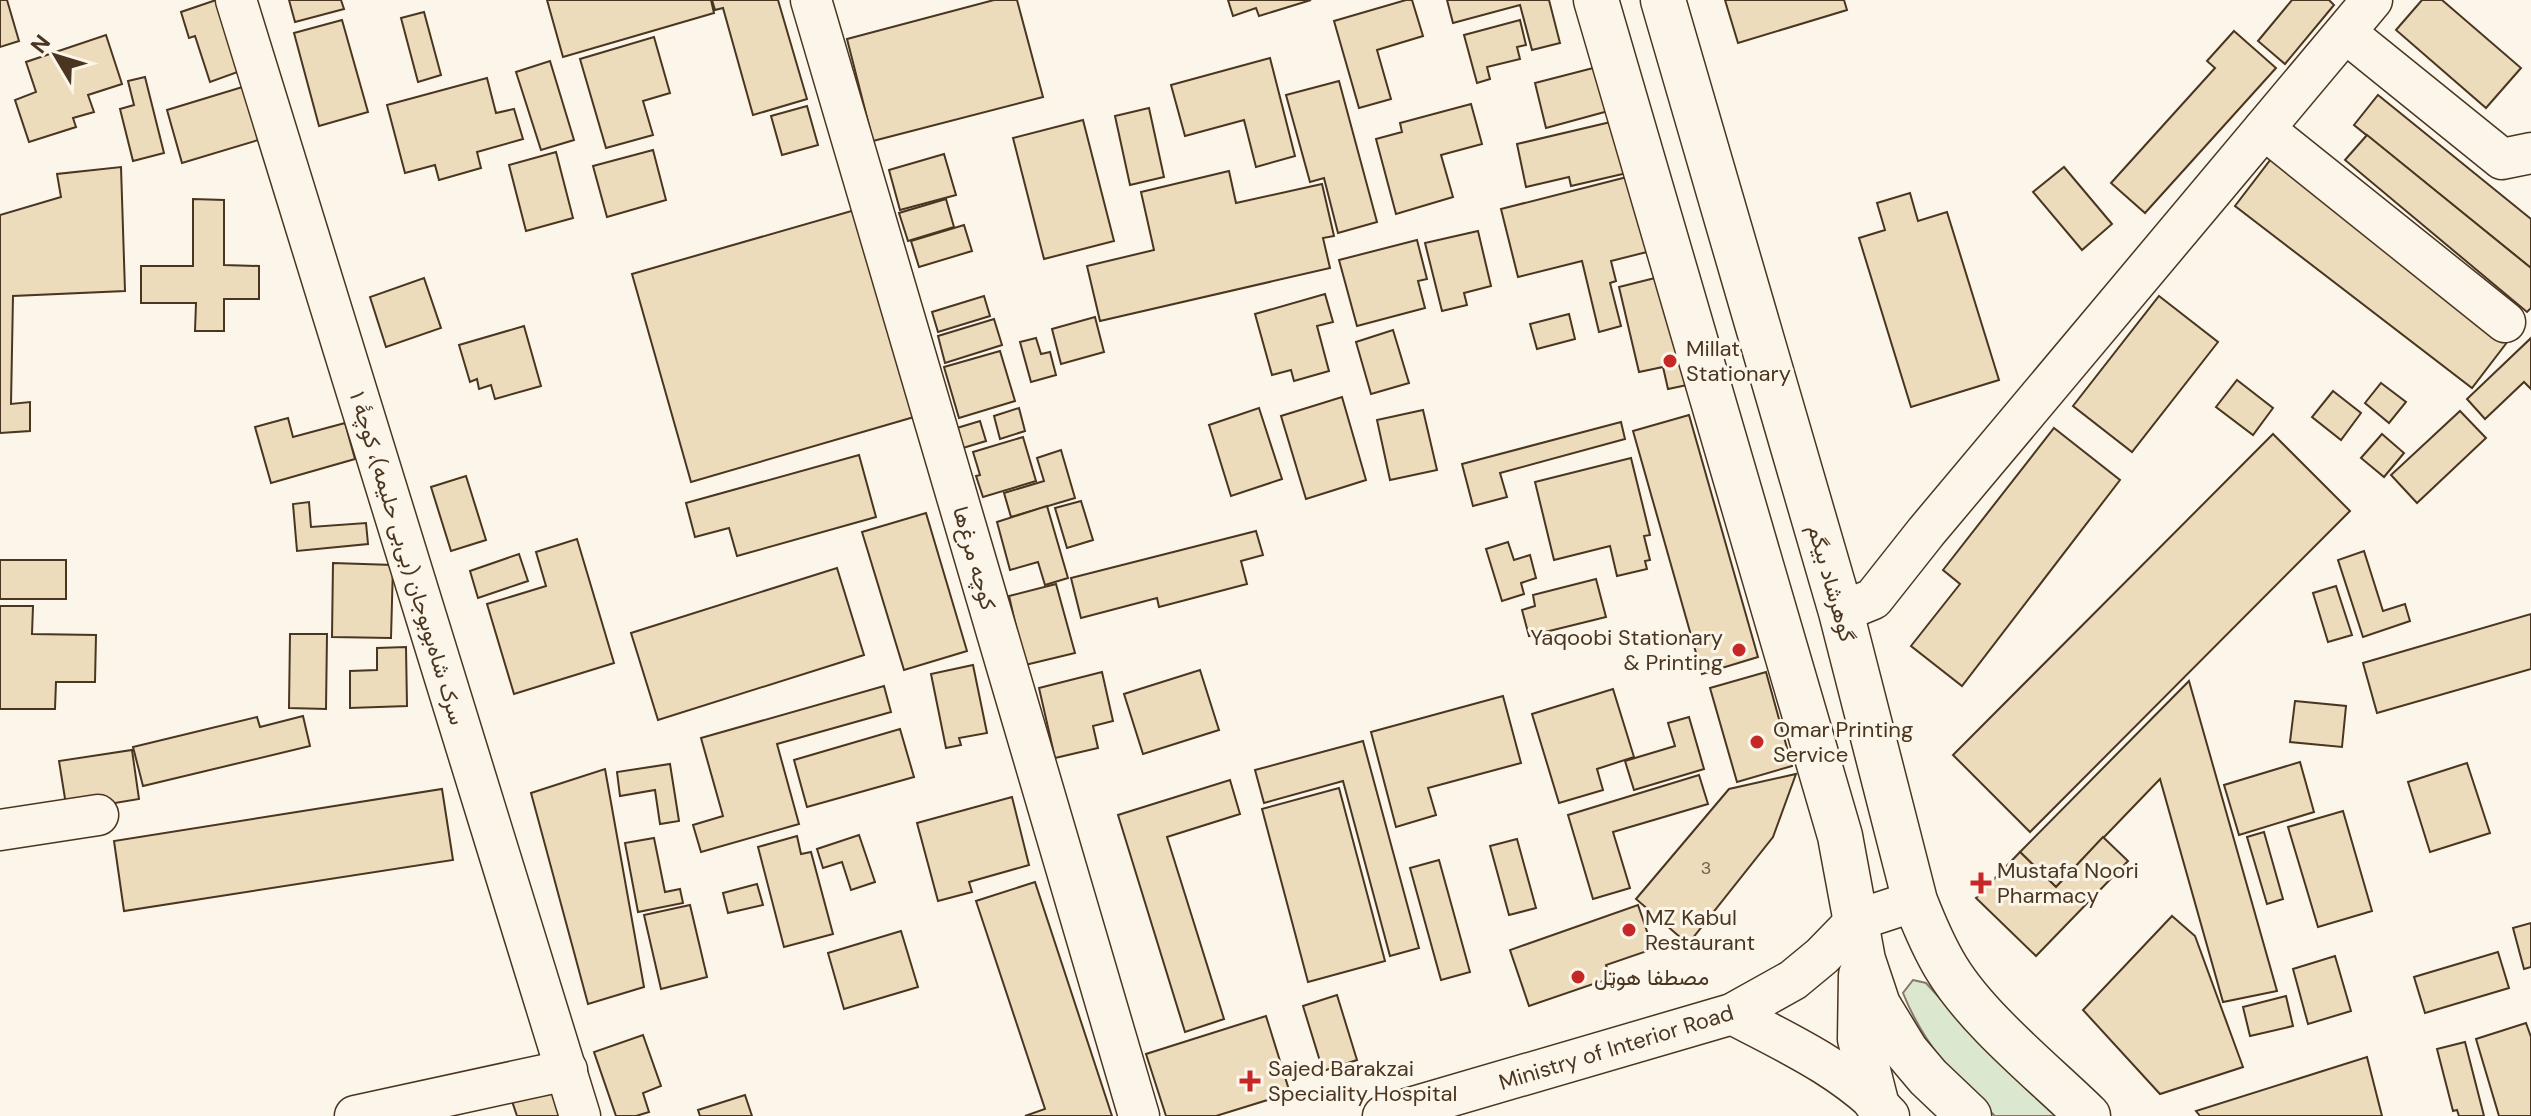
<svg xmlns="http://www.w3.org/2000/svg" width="2531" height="1116" font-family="'DM Sans',Vazirmatn,sans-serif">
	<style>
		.green { fill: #dce7d0; stroke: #887966; stroke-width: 2 }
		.building { fill: #ecdcbc; stroke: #4a3520; stroke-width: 2 }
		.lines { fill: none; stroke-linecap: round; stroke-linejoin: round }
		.minor-casing { stroke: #4a3520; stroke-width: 43 }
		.major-casing { stroke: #4a3520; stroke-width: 47 }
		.minor { stroke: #fbf6e9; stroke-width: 40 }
		.major { stroke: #fbf6e9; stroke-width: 44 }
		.poi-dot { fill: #c62828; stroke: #fbf6e9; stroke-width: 3 }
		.labels { text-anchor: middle; stroke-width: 6; stroke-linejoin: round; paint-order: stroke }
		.number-label { font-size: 18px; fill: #725f47 }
		.poi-label { font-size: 22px; fill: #4a3520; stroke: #fbf6e9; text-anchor: start }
		.street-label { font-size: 22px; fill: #4a3520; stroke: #fbf6e9 }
	</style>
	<rect width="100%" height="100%" fill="#fbf6e9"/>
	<path class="green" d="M1913 980 1926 983 1982 1045 2056 1116H1995C1955 1079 1923 1043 1903 993Z"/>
	<g class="building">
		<polygon points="0,0 7,0 19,41 0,47"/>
		<polygon points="216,0 223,0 246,69 210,82 195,36 189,38 181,12"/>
		<polygon points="289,0 341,0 344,9 295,22"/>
		<polygon points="547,0 711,0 714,13 563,57"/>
		<polygon points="712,0 778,0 807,99 753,115 723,8 715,10"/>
		<polygon points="994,0 1017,0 1043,97 873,141 847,39"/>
		<polygon points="1228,0 1311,0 1259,16 1256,8 1233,16"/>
		<polygon points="1406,0 1412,0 1423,36 1377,50 1391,99 1359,108 1334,21"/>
		<polygon points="1447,0 1549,0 1560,43 1532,50 1520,5 1453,23"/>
		<polygon points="1725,0 1844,0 1847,10 1738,43"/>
		<polygon points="2292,0 2329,0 2334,5 2285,64 2258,41"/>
		<polygon points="2422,0 2442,0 2521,68 2486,108 2396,30"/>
		<polygon points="424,12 441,75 418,82 401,18"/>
		<polygon points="342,20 368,112 319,126 294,33"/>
		<polygon points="1520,20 1526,45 1517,47 1520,59 1487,67 1490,79 1477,83 1464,35"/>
		<polygon points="2234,31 2276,68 2145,213 2111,183 2215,68 2207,61"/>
		<polygon points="106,35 122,84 88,95 94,112 73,118 76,127 29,142 15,100 36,92 26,62"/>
		<polygon points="654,37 670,93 643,101 653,135 606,148 580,59"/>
		<polygon points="1270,58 1295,156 1256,167 1244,120 1185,136 1171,85"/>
		<polygon points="550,61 574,140 541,150 516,72"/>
		<polygon points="1601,66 1612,110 1546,128 1535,83"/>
		<polygon points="145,77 164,153 133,161 120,109 134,105 128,81"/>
		<polygon points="487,78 496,113 514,109 523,139 477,152 481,168 439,180 435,165 405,173 387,105"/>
		<polygon points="1339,81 1377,222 1338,233 1324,178 1310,182 1286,95"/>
		<polygon points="249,85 265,138 182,163 167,110"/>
		<polygon points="2378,95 2531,219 2531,268 2354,125"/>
		<polygon points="1471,104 1482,144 1441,155 1453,197 1396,214 1376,139 1402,132 1400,123"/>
		<polygon points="807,106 818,145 782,155 771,116"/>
		<polygon points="1149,108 1164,177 1130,185 1115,116"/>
		<polygon points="1083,120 1114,241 1044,259 1013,138"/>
		<polygon points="1615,121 1627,173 1571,186 1569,177 1526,187 1517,144"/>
		<polygon points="2367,135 2531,268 2531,308 2527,312 2345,160"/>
		<polygon points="653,150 666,200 607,217 593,166"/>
		<polygon points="556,152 573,218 526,231 509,165"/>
		<polygon points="944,154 956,195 900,210 889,170"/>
		<polygon points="2271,159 2508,341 2472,388 2235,206"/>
		<polygon points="121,167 125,291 13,296 11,404 30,402 30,431 0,433 0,215 61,197 57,174"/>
		<polygon points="2064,167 2112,224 2082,250 2033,192"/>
		<polygon points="1229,171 1236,203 1322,184 1334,236 1323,238 1330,268 1100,321 1087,266 1154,250 1141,192"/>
		<polygon points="1627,177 1647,252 1611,261 1616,281 1610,283 1621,326 1599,332 1582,261 1518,277 1501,209"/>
		<polygon points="1910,193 1918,221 1947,212 1999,380 1911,407 1859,238 1885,230 1877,203"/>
		<polygon points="193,199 224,200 224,265 259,266 259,299 224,299 224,331 195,331 196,303 141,303 141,266 193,266"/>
		<polygon points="946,199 954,227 908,241 899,213"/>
		<polygon points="855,210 914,417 691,482 632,274"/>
		<polygon points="964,225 972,251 919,267 911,241"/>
		<polygon points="1478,231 1491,286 1464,293 1467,305 1442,311 1425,243"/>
		<polygon points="1417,240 1427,279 1418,281 1425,308 1357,326 1339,260"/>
		<polygon points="1667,275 1692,384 1668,389 1663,367 1639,372 1619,287"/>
		<polygon points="424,278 441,328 386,347 370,297"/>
		<polygon points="1325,294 1333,322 1317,326 1329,371 1294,381 1291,370 1272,375 1255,314"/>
		<polygon points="984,296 990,316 938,332 932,312"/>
		<polygon points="2159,296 2218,342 2132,452 2073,406"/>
		<polygon points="1569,314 1575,339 1537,349 1530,324"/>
		<polygon points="1095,317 1104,352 1061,364 1052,329"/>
		<polygon points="994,319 1002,345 945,363 938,336"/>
		<polygon points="524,326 541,386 495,399 491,385 479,389 477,379 470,382 459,345"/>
		<polygon points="1393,330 1409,383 1371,394 1356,342"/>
		<polygon points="1036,338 1041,354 1050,352 1056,375 1031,382 1020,342"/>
		<polygon points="2531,338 2531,389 2524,382 2485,419 2467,399"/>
		<polygon points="1000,351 1015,401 959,418 944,367"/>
		<polygon points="2237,380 2273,408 2253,435 2216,407"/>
		<polygon points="2381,383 2406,402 2389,423 2365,403"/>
		<polygon points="2333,391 2361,413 2341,440 2312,417"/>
		<polygon points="1342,397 1366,480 1306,499 1281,416"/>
		<polygon points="1019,408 1025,431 1000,439 994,416"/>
		<polygon points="1259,408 1282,479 1231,496 1209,425"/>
		<polygon points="1423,410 1437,470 1390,480 1377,420"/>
		<polygon points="2460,411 2486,438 2417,503 2391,475"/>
		<polygon points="1689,415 1758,657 1702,674 1633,431"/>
		<polygon points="288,418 293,437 345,423 355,459 271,483 255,427"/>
		<polygon points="980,421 986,441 963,448 957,428"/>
		<polygon points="1621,422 1625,439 1500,473 1507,497 1473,506 1462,464"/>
		<polygon points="2054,428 2120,480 1962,686 1911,646 1960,584 1943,570"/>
		<polygon points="2273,434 2350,511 2030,832 1953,755"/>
		<polygon points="2382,434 2404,453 2384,477 2361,458"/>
		<polygon points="1023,437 1036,481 983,497 976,476 980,475 973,452"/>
		<polygon points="1061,450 1075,498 1011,517 1004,493 1044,481 1037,458"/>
		<polygon points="859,455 876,517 737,556 729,528 695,537 686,503"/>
		<polygon points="1631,458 1650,535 1644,536 1650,560 1645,561 1647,569 1617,576 1610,546 1554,560 1535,482"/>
		<polygon points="466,476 486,540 451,551 431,487"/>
		<polygon points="1081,501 1093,540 1067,548 1055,508"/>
		<polygon points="309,502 311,527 366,523 368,544 297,551 293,504"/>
		<polygon points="1047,506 1068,578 1045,585 1038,562 1010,570 997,522"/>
		<polygon points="926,513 967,651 904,670 862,532"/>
		<polygon points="1256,531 1263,555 1241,561 1247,584 1159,607 1157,598 1081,618 1071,578"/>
		<polygon points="577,539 614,663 514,694 487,604 546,586 536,552"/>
		<polygon points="1508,542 1514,560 1530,555 1536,578 1521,583 1524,594 1502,601 1486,549"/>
		<polygon points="2364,551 2383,611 2405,604 2410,621 2363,637 2338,560"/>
		<polygon points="519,554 528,581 478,598 470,571"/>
		<rect x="0" y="560" width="66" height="39"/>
		<polygon points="333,563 393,565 391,638 332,637"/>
		<polygon points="837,568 864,655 658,720 631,633"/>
		<polygon points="1596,579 1606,617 1529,636 1522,610 1535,606 1533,595"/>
		<polygon points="1056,584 1075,653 1025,665 1009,596"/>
		<polygon points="2336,586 2352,635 2328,642 2313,593"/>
		<polygon points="0,606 33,606 32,634 96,635 95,682 56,682 55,709 0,709"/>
		<polygon points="2531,614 2531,669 2377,713 2363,663"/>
		<polygon points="290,634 327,634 326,709 289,708"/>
		<polygon points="406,647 407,706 350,708 350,671 377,670 377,648"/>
		<polygon points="973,665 987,733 959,738 961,745 946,748 931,674"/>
		<polygon points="1200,670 1219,730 1143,754 1124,694"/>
		<polygon points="1102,672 1113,721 1093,726 1098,748 1055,758 1039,688"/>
		<polygon points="1766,672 1792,766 1737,782 1710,688"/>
		<polygon points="2189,681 2277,991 2223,1002 2160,779 2056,887 2020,852"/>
		<polygon points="884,686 891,712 777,744 799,824 701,852 693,825 723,816 701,738"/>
		<polygon points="1613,689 1634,757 1597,769 1603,790 1559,803 1532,714"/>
		<polygon points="1503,696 1521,763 1428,788 1436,815 1396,827 1371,732"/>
		<polygon points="2295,701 2346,706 2342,747 2290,742"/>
		<polygon points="303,716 310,746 143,786 133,747 257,717 260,727"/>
		<polygon points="1689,717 1704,769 1634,790 1625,761 1675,746 1668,723"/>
		<polygon points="900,729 914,777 807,807 794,760"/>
		<polygon points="1363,741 1419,948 1390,956 1343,781 1264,803 1255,770"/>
		<polygon points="132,750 139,799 67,811 59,761"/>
		<polygon points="2300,762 2314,812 2239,835 2224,785"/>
		<polygon points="2467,763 2490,833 2430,852 2408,782"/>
		<polygon points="670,764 679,821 660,824 655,790 620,796 617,772"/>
		<polygon points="605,769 644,987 588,1004 531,793"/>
		<polygon points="1796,774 1773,837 1688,944 1636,899 1729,789"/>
		<polygon points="1699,775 1708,804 1613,832 1630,888 1593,899 1568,815"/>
		<polygon points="1230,780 1240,814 1167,837 1224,1019 1185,1032 1118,815"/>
		<polygon points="1339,788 1385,961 1308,982 1262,809"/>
		<polygon points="442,789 453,860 124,911 114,841"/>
		<polygon points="1012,797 1029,865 969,882 972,892 938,901 917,823"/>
		<polygon points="2343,811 2372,911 2318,927 2288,827"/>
		<polygon points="2264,832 2283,899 2267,904 2247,837"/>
		<polygon points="859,835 875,882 851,890 842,862 823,868 817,849"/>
		<polygon points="797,836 801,854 811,852 833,934 784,947 758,847"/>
		<polygon points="2103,837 2128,861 2036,956 1976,898 2020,852 2056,887"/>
		<polygon points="654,838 665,892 680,889 683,903 638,912 625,843"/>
		<polygon points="1517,839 1536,908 1509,915 1490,846"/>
		<polygon points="1439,860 1470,972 1441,980 1410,868"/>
		<polygon points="1035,882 1112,1116 1025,1116 1045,1109 976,901"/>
		<polygon points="757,884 763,905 728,913 723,893"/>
		<polygon points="690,905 707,977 661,989 644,915"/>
		<polygon points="1638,905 1653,949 1606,965 1611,978 1529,1006 1510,950"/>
		<polygon points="2172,916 2195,936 2243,1067 2160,1094 2083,1010"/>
		<polygon points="2531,923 2531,967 2524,969 2513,928"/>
		<polygon points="901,931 918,987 844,1009 828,953"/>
		<polygon points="2498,952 2509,988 2425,1013 2414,977"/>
		<polygon points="2335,956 2351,1011 2308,1024 2293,969"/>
		<polygon points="1337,995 1357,1060 1323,1071 1303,1006"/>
		<polygon points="2286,996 2293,1026 2250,1036 2243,1007"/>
		<polygon points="1266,1016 1290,1093 1216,1116 1166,1116 1146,1054"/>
		<polygon points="2526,1023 2531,1037 2531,1116 2499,1116 2476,1039"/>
		<polygon points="643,1035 661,1086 643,1093 649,1112 636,1116 616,1116 594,1052"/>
		<polygon points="2465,1042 2484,1116 2459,1116 2457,1110 2453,1111 2437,1049"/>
		<polygon points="2367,1057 2382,1116 2200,1116 2196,1111"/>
		<polygon points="564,1083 576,1116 517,1116 512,1101"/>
		<polygon points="745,1095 752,1116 700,1116 698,1110"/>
	</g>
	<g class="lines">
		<defs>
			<g id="minor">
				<polyline points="236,0 580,1116"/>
				<polyline points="811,0 1139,1116"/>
				<polyline points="2346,33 2502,159 2531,153"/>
				<polyline points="2264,129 2505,322"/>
				<polyline points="1841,612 1873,599 1926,532 2372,0"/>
				<polyline points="0,830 98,815"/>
				<path d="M1732 1014C1786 1042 1847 1070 1889 1116"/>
				<polyline points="355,1116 567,1070"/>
				<polyline points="1383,1116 1732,1014 1793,980 1822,956 1857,920 1915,901"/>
			</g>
			<g id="major">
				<polyline points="1596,0 1840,836 1863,960 1878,1005 1906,1051 1928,1077 1969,1116"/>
				<path d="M1663 0 1841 612 1915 901C1924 924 1934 948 1947 969 1978 1020 2044 1073 2088 1116"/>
				<polyline points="1861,975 1860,1039 1876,1102"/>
			</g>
		</defs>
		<use href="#minor" class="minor-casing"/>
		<use href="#major" class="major-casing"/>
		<use href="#minor" class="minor"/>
		<use href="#major" class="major"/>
	</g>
	<g class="poi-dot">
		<circle cx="1670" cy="361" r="8"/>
		<circle cx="1739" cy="650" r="8"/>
		<circle cx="1757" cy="742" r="8"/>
		<path d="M1977 871h8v8h8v8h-8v8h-8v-8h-8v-8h8z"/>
		<circle cx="1629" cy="930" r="8"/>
		<circle cx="1578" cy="977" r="8"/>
		<path d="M1246 1069h8v8h8v8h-8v8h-8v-8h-8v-8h8z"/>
	</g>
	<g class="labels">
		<g class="number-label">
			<text x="1706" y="874">3</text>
		</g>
		<g class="poi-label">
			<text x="1686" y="356">Millat<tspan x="1686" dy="25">Stationary</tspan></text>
			<text x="1723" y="645" text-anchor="end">Yaqoobi Stationary<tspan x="1723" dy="25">&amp; Printing</tspan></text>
			<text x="1773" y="737">Omar Printing<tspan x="1773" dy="25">Service</tspan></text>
			<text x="1997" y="878">Mustafa Noori<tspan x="1997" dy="25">Pharmacy</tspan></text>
			<text x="1645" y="925">MZ Kabul<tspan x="1645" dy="25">Restaurant</tspan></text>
			<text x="1594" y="985">مصطفا هوټل</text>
			<text x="1268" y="1076">Sajed Barakzai<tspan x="1268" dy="25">Speciality Hospital</tspan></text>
		</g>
		<g class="street-label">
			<text transform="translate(408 558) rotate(73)" y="8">سرک شاه‌بوبوجان (بی‌بی حلیمه)، کوچۀ ۱</text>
			<text transform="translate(975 558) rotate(74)" y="8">کوچه مرغ‌ها</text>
			<text transform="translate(1832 583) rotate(74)" y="8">گوهرشاد بیگم</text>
			<text transform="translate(1616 1047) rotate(-17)" y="8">Ministry of Interior Road</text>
		</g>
	</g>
	<g transform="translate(56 56) rotate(308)" stroke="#fbf6e9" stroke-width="6" paint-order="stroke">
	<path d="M0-6L14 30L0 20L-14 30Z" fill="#4a3520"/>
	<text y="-12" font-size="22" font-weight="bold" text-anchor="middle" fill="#4a3520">N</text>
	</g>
</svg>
